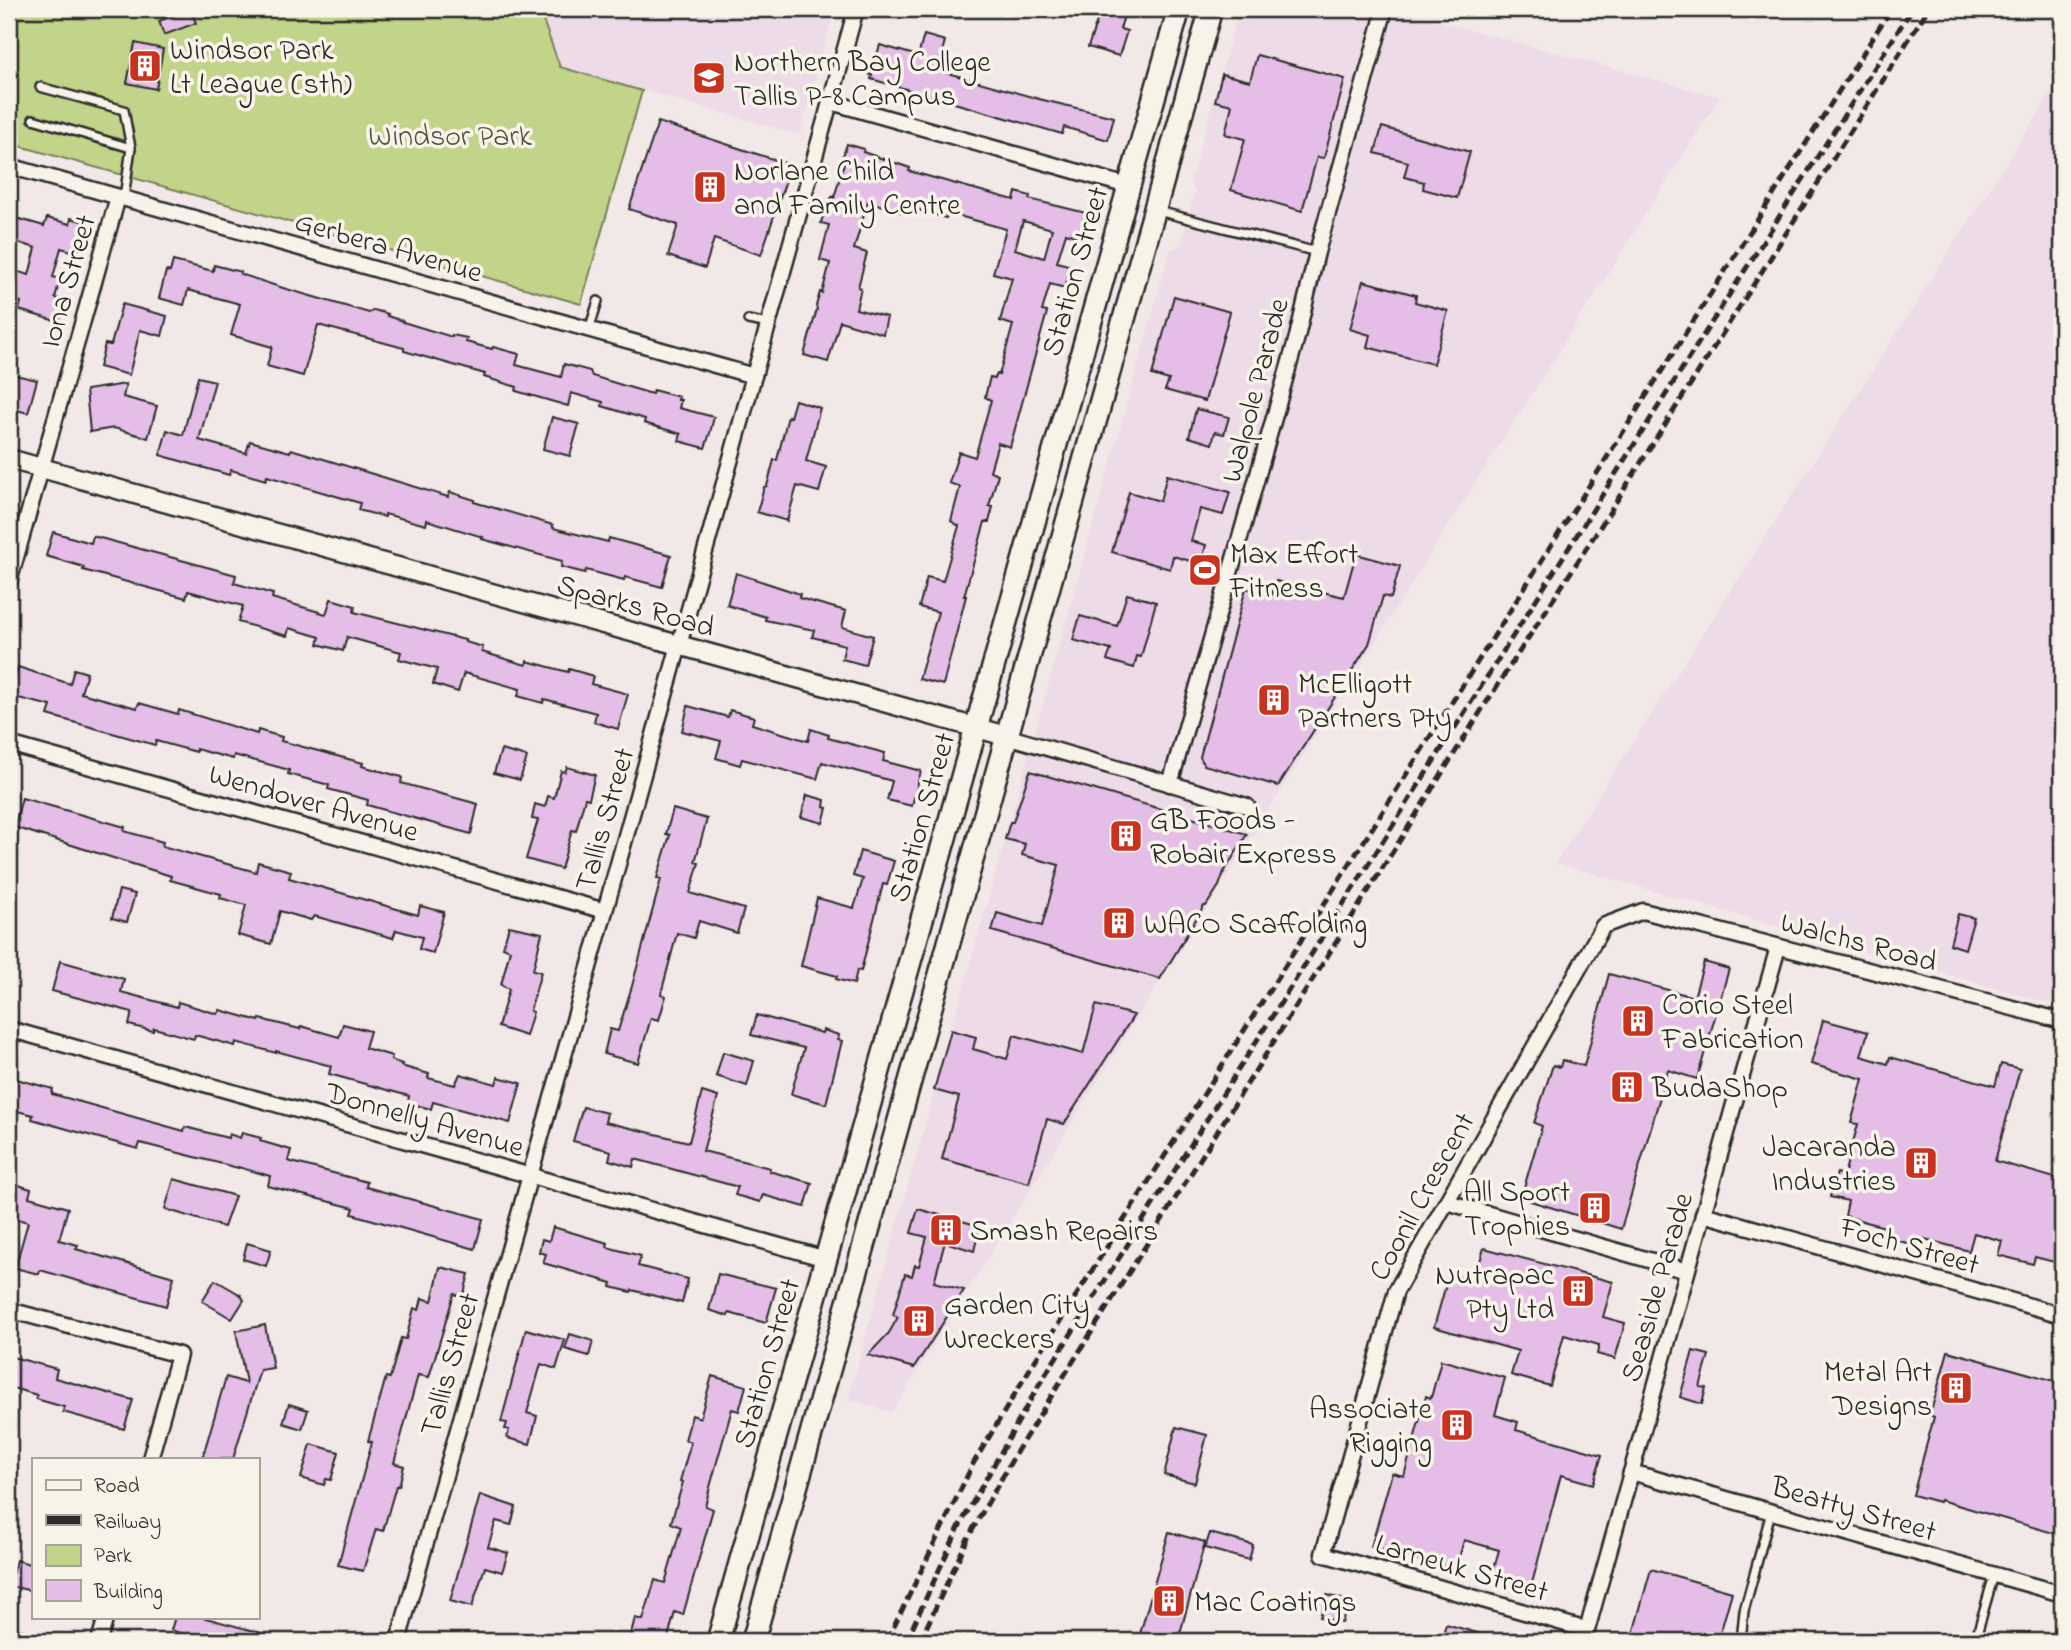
<svg xmlns="http://www.w3.org/2000/svg" width="2071" height="1650" font-family="'Indie Flower',sans-serif">
	<style>
		.built { fill: #eedbe8 }
		.green { fill: #c1d489; stroke: #76805a; stroke-width: 2 }
		.building { fill: #e4bee7; stroke: #2b2b2b; stroke-width: 2; fill-rule: evenodd }
		.lines { fill: none; stroke-linecap: round; stroke-linejoin: round }
		.service-casing { stroke: #2b2b2b; stroke-width: 12 }
		.minor-casing { stroke: #2b2b2b; stroke-width: 19 }
		.tertiary-casing { stroke: #2b2b2b; stroke-width: 23 }
		.secondary-casing { stroke: #2b2b2b; stroke-width: 26 }
		.service { stroke: #f7f3e8; stroke-width: 7 }
		.minor { stroke: #f7f3e8; stroke-width: 14 }
		.tertiary { stroke: #f7f3e8; stroke-width: 18 }
		.secondary { stroke: #f7f3e8; stroke-width: 21 }
		.rail { stroke: #2b2b2b; stroke-width: 5; stroke-dasharray: 10 5; stroke-linecap: butt }
		.labels { text-anchor: middle; stroke-width: 7; stroke-linejoin: round; paint-order: stroke }
		.poi-label { font-size: 30px; fill: #2b2b2b; stroke: #f7f3e8; text-anchor: start }
		.park-label { font-size: 30px; fill: #505542; stroke: #f7f3e8 }
		.street-label { font-size: 30px; fill: #2b2b2b; stroke: #f7f3e8 }
	</style>
	<rect width="100%" height="100%" fill="#f3e8e8"/>
	<filter id="ink" filterUnits="userSpaceOnUse"><feTurbulence type="fractalNoise" baseFrequency=".0143" numOctaves="2"/><feDisplacementMap in="SourceGraphic" scale="14" xChannelSelector="R" yChannelSelector="G"/><feConvolveMatrix kernelMatrix="1 2 1 2 8 2 1 2 1" color-interpolation-filters="sRGB"/></filter>
	<g filter="url(#ink)">
		<g class="built">
			<polygon points="539,9 835,9 800,135 560,67"/>
			<polygon points="1239,9 1392,9 1720,97 1138,1016 892,1412 848,1399 1170,250 1181,244 1195,192 1190,183"/>
			<polygon points="2057,84 2062,84 2062,1007 1555,863"/>
		</g>
		<polygon class="green" points="9,9 539,9 560,67 642,91 581,304 9,143"/>
		<g class="building">
			<polygon points="190,9 196,23 164,35 159,21"/>
			<polygon points="1101,9 1126,9 1120,29 1127,31 1119,56 1088,47"/>
			<polygon points="924,35 945,41 937,70 1039,99 1114,117 1108,140 1064,127 1062,134 871,79 872,75 869,74 873,60 875,61 880,45 918,56"/>
			<polygon points="135,43 163,49 156,89 127,83"/>
			<polygon points="1257,55 1345,79 1324,158 1317,157 1302,211 1231,190 1245,139 1225,134 1232,105 1215,101 1222,74 1250,81"/>
			<polygon points="658,122 791,165 761,255 714,239 705,268 668,256 678,225 629,209"/>
			<polygon points="1382,127 1470,152 1457,198 1423,189 1424,182 1404,177 1408,162 1375,153"/>
			<path d="M847 144 864 149 863 152 910 168 909 171 1014 200 1016 192 1030 196 1029 199 1086 213 1079 237 1066 233 1057 262 1071 266 1065 288 1050 284 1042 311 1047 312 1010 447 998 443 990 471 998 474 989 506 993 507 989 522H985L964 596H966L943 685 919 679 938 612 919 607 927 577 943 581 959 526 951 521 960 487 949 483 959 452 975 457 991 400 985 397 990 377 995 378 997 374 999 375 1013 325 1000 321 1012 278 993 273 1006 229 948 213 946 218 905 206 903 213 868 201 854 249 867 253 858 287 861 288 856 309 887 317 883 334 840 321 828 362 804 355 817 309 816 306 820 292 822 293 830 263 820 260 829 225 821 223 826 205 829 206 832 197 834 198 844 163 841 162ZM1023 221 1052 229 1044 258 1015 249Z"/>
			<polygon points="9,216 44,226 47,218 70,224 71,218 88,223 79,253 61,248 53,277 60,279 55,298 65,301 59,322 19,310 21,302 9,299 9,269 29,275 36,248 9,240"/>
			<polygon points="173,261 213,271 214,265 241,272 240,274 283,288 369,313 374,310 388,314 387,316 403,321 403,322 452,337 452,335 467,338 466,342 492,349 493,347 519,354 516,365 561,377 564,364 590,371 592,376 625,386 652,394 653,390 679,397 678,400 681,400 679,408 714,417 710,433 705,448 679,441 681,434 644,423 645,419 602,406 603,402 571,393 568,406 516,391 517,387 484,377 485,374 404,351 404,348 318,325 303,376 267,366 272,347 231,335 240,304 188,290 184,305 159,298 166,271 170,272"/>
			<polygon points="1363,281 1416,295 1415,302 1448,311 1433,364 1367,347 1370,335 1350,329"/>
			<polygon points="1174,296 1230,312 1205,401 1165,390 1169,380 1152,375"/>
			<polygon points="122,304 167,316 162,336 140,330 129,375 99,367 105,344 111,345"/>
			<polygon points="11,374 37,380 28,413 9,408"/>
			<polygon points="198,377 215,381 199,440 246,453 250,441 290,452 291,449 448,497 450,492 475,500 474,502 553,525 553,528 608,542 609,538 671,555 662,587 625,577 624,580 586,570 585,573 561,567 562,561 482,539 483,537 427,520 426,525 385,514 385,517 358,510 360,503 267,476 266,480 231,470 229,475 160,455 167,430 183,435"/>
			<polygon points="126,384 123,397 157,406 148,438 114,428 90,432 86,390"/>
			<polygon points="795,400 820,408 806,461 826,467 819,492 797,486 787,521 757,512 764,487 767,486 774,460 777,460 788,416 790,417"/>
			<polygon points="1196,409 1229,417 1224,434 1215,432 1212,444 1189,437"/>
			<polygon points="552,417 579,424 570,456 543,449"/>
			<polygon points="1167,475 1230,492 1223,515 1200,509 1191,541 1206,545 1201,564 1173,556 1170,569 1112,552 1129,492 1160,501"/>
			<polygon points="53,532 91,543 93,536 236,575 234,583 273,594 272,598 326,614 331,599 355,606 354,612 465,640 465,642 483,647 482,652 526,665 527,661 568,672 569,669 593,676 591,684 628,694 618,729 594,722 596,713 544,699 543,703 518,696 520,689 464,673 458,692 433,684 437,669 399,659 401,652 347,637 343,651 318,644 320,637 289,628 287,636 238,622 243,606 188,591 186,598 83,570 84,567 46,556"/>
			<polygon points="1356,554 1400,566 1391,598 1383,596 1369,644 1278,786 1204,765 1200,757 1246,588 1272,595 1276,581 1344,597"/>
			<polygon points="736,573 800,594 799,598 846,611 842,627 873,636 865,665 842,659 845,645 812,637 814,630 765,620 766,617 727,605"/>
			<polygon points="1127,594 1156,602 1141,657 1137,656 1134,668 1107,660 1111,650 1073,640 1080,616 1117,626"/>
			<polygon points="18,667 70,684 74,669 87,673 81,693 137,708 139,703 178,714 179,710 257,734 258,730 282,737 281,741 363,763 362,766 402,777 401,783 478,804 471,834 367,805 368,800 328,789 329,785 288,774 289,770 234,755 233,759 196,749 196,752 156,741 155,745 48,715 51,706 10,696"/>
			<polygon points="688,706 728,717 730,710 754,717 752,724 808,741 811,729 829,735 828,738 885,753 883,761 921,771 912,806 887,800 892,781 822,762 817,779 742,759 740,765 716,758 721,741 682,731"/>
			<polygon points="501,750 527,757 520,780 494,773"/>
			<polygon points="567,767 595,775 589,799 585,798 576,831 572,830 561,869 526,859 538,820 532,819 535,804 545,807 548,796 554,798 561,771 565,772"/>
			<polygon points="1030,771 1247,834 1224,872 1219,886 1206,906 1204,906 1160,979 992,931 997,913 1042,926 1059,865 1022,855 1025,844 1005,839 1010,822 1013,822"/>
			<polygon points="807,795 825,800 824,807 827,808 823,823 801,817"/>
			<polygon points="22,798 125,827 124,831 163,842 162,846 256,872 258,862 291,871 289,878 418,915 420,906 444,912 433,953 419,949 422,937 396,930 393,938 314,916 311,920 280,911 271,944 238,935 246,905 220,898 221,894 170,880 171,876 14,827"/>
			<polygon points="673,809 707,819 695,862 699,863 690,893 744,909 737,933 699,921 694,938 677,933 661,994 666,996 659,1020 651,1018 638,1063 604,1054 610,1029 618,1031 632,986 661,879 657,878 670,835 666,834"/>
			<polygon points="860,851 894,861 887,885 883,884 861,971 857,970 854,984 836,979 837,976 801,966 817,898 854,908 863,879 853,876"/>
			<polygon points="119,890 135,894 127,922 112,918"/>
			<polygon points="1958,914 1974,918 1965,949 1950,944"/>
			<polygon points="509,926 542,933 533,970 541,972 530,1011 533,1012 526,1036 498,1027 509,989 501,985 510,950 503,947"/>
			<polygon points="60,961 124,979 121,992 177,1007 178,1002 218,1014 220,1010 259,1021 260,1019 300,1029 301,1026 339,1037 343,1024 370,1031 365,1048 392,1056 391,1060 402,1064 401,1066 429,1074 428,1078 455,1085 460,1074 496,1084 498,1077 521,1083 510,1123 433,1102 431,1109 408,1103 409,1096 329,1074 331,1066 276,1051 276,1053 236,1042 235,1046 195,1035 194,1039 154,1028 153,1031 129,1025 132,1012 52,991"/>
			<polygon points="1704,962 1729,969 1697,1079 1668,1070 1621,1229 1521,1198 1542,1126 1534,1123 1553,1065 1560,1067 1562,1060 1584,1066 1609,974 1694,997"/>
			<polygon points="1096,1005 1134,1015 1064,1124 1047,1119 1029,1183 942,1159 959,1097 934,1090 951,1030 976,1037 973,1049 1007,1059 1014,1035 1083,1054"/>
			<polygon points="757,1015 822,1033 823,1030 839,1035 838,1040 842,1041 826,1104 791,1094 804,1048 751,1035"/>
			<polygon points="1823,1020 1868,1032 1861,1056 1888,1064 1890,1057 1995,1086 2001,1064 2020,1069 1995,1161 2062,1180 2062,1264 2035,1257 2033,1264 1998,1255 2002,1241 1974,1233 1969,1251 1921,1238 1918,1246 1885,1237 1888,1228 1845,1216 1848,1201 1830,1197 1837,1173 1844,1175 1858,1124 1851,1123 1863,1079 1811,1064"/>
			<polygon points="723,1052 754,1061 747,1086 716,1076"/>
			<polygon points="9,1077 53,1089 52,1094 184,1131 185,1127 228,1138 229,1134 240,1138 242,1133 261,1138 260,1141 291,1150 288,1161 367,1182 366,1187 483,1219 475,1249 352,1214 354,1208 268,1186 270,1176 238,1167 238,1168 140,1143 138,1149 32,1119 33,1115 9,1109"/>
			<polygon points="702,1092 718,1097 703,1151 770,1168 769,1171 812,1183 805,1207 763,1195 760,1202 735,1195 738,1187 635,1159 633,1167 609,1160 611,1151 573,1141 583,1107 607,1113 605,1122 689,1142"/>
			<polygon points="174,1179 235,1196 224,1227 165,1209"/>
			<polygon points="15,1184 31,1189 29,1197 68,1208 59,1240 78,1245 76,1249 174,1277 166,1306 40,1270 39,1274 15,1268 28,1222 9,1217"/>
			<polygon points="918,1209 980,1226 974,1251 945,1242 934,1282 964,1290 914,1368 868,1355 889,1333 898,1317 893,1315 905,1274 912,1276 915,1265 919,1266 927,1237 911,1233"/>
			<polygon points="553,1227 608,1243 607,1247 641,1256 638,1266 688,1279 682,1303 632,1290 631,1292 611,1287 612,1283 543,1263 546,1254 539,1252 542,1239 549,1241"/>
			<polygon points="247,1243 271,1250 266,1266 243,1259"/>
			<polygon points="1484,1248 1613,1282 1603,1317 1625,1323 1615,1359 1597,1354 1599,1345 1564,1335 1550,1386 1511,1375 1518,1351 1434,1327 1449,1274 1474,1281"/>
			<polygon points="440,1267 469,1274 463,1297 454,1294 429,1377 418,1375 394,1463 404,1466 399,1486 396,1486 383,1531 376,1529 363,1571 338,1565 372,1442 368,1441 386,1377 390,1378 401,1338 406,1339 414,1308 419,1310 422,1298 432,1301"/>
			<polygon points="718,1274 776,1288 766,1323 729,1313 728,1316 709,1310"/>
			<polygon points="215,1280 241,1295 244,1300 232,1319 202,1301"/>
			<polygon points="265,1325 273,1368 260,1370 233,1459 202,1459 226,1377 246,1383 236,1331"/>
			<polygon points="526,1329 565,1340 556,1369 541,1364 527,1413 537,1416 530,1444 507,1438 509,1430 505,1429 507,1423 501,1422"/>
			<polygon points="570,1334 593,1341 589,1356 565,1349"/>
			<polygon points="1693,1351 1709,1355 1700,1387 1706,1388 1702,1404 1680,1397"/>
			<polygon points="1948,1351 2062,1383 2062,1526 2060,1535 1940,1500 1939,1502 1913,1495 1934,1417 1930,1415"/>
			<polygon points="9,1356 57,1369 55,1378 133,1400 124,1429 63,1412 64,1407 36,1399 37,1395 9,1387"/>
			<polygon points="1441,1360 1505,1378 1495,1415 1518,1422 1516,1430 1602,1455 1593,1484 1561,1475 1531,1587 1492,1575 1499,1550 1464,1540 1456,1570 1371,1547 1392,1473 1404,1476 1426,1396 1431,1398"/>
			<polygon points="712,1376 746,1386 739,1411 732,1409 716,1465 705,1506 713,1509 683,1615 675,1612 667,1641 629,1641 635,1618 643,1620 655,1580 665,1583 681,1527 671,1523 683,1482 680,1481 691,1442 685,1440 692,1415 700,1418"/>
			<polygon points="289,1404 308,1410 302,1429 283,1423"/>
			<polygon points="1176,1427 1207,1435 1195,1483 1164,1475"/>
			<polygon points="311,1444 339,1452 331,1480 326,1479 324,1485 301,1478"/>
			<polygon points="480,1495 516,1507 511,1525 496,1521 488,1547 508,1553 502,1572 485,1567 472,1607 450,1601"/>
			<polygon points="1169,1532 1205,1542 1178,1641 1138,1641"/>
			<polygon points="1210,1533 1253,1545 1249,1560 1205,1548"/>
			<polygon points="16,1560 33,1565 33,1591 9,1586"/>
			<polygon points="1651,1569 1732,1592 1718,1641 1631,1641"/>
			<polygon points="1327,1595 1348,1601 1342,1623 1320,1617"/>
			<polygon points="175,1617 202,1617 276,1637 276,1641 202,1641 171,1630"/>
			<polygon points="1446,1624 1491,1637 1490,1641 1441,1641"/>
		</g>
		<g class="lines">
			<defs>
				<g id="service">
					<polyline points="40,87 124,110 131,148"/>
					<polyline points="33,119 131,148 124,198"/>
					<polyline points="1158,211 1317,252"/>
					<polyline points="748,320 769,324"/>
					<polyline points="589,330 598,301"/>
					<polyline points="1741,1641 1744,1611 1771,1512"/>
					<polyline points="1975,1641 1994,1575"/>
				</g>
				<g id="minor">
					<polyline points="831,102 1128,186"/>
					<polyline points="9,166 754,376"/>
					<polyline points="9,582 118,197"/>
					<polyline points="1006,736 1247,806"/>
					<polyline points="9,744 605,911"/>
					<polyline points="1170,784 1297,337 1317,252 1385,9"/>
					<polyline points="9,1029 826,1259"/>
					<polyline points="1447,1202 1687,1271"/>
					<polyline points="1703,1214 2062,1315"/>
					<polyline points="9,1310 179,1355 150,1459"/>
					<polyline points="1631,1472 2062,1594"/>
					<polyline points="1587,1630 1323,1554 1396,1291 1603,926 1643,911 2062,1021"/>
					<polyline points="99,1641 106,1617"/>
					<polyline points="398,1641 605,911 856,9"/>
					<polyline points="1584,1641 1778,947"/>
				</g>
				<g id="tertiary">
					<polyline points="9,459 1006,736"/>
					<polyline points="9,1638 23,1641"/>
				</g>
				<g id="secondary">
					<polyline points="718,1641 1179,9"/>
					<polyline points="753,1641 1211,9"/>
				</g>
			</defs>
			<use href="#service" class="service-casing"/>
			<use href="#minor" class="minor-casing"/>
			<use href="#tertiary" class="tertiary-casing"/>
			<use href="#secondary" class="secondary-casing"/>
			<use href="#service" class="service"/>
			<use href="#minor" class="minor"/>
			<use href="#tertiary" class="tertiary"/>
			<use href="#secondary" class="secondary"/>
			<g class="rail">
				<polyline points="887,1641 973,1464 1031,1367 1891,9"/>
				<polyline points="906,1641 960,1525 1040,1383 1701,339 1912,9"/>
				<polyline points="920,1641 969,1536 1017,1451 1481,711 1609,513 1928,9"/>
			</g>
		</g>
	</g>
	<defs>
		<symbol id="building-square" viewBox="-11 -11 22 22"><rect x="-9" y="-9" width="18" height="18" rx="4" fill="#c8321e" stroke="#f7f3e8"/><path d="M-4-6H4V6H1V3H-1V6H-4ZM-2.5-4.3h1.7v1.8h-1.7ZM.8-4.3h1.7v1.8H.8ZM-2.5-1h1.7V.8h-1.7ZM.8-1h1.7V.8H.8Z" fill="#fff"/></symbol>
		<symbol id="school-square" viewBox="-11 -11 22 22"><rect x="-9" y="-9" width="18" height="18" rx="4" fill="#c8321e" stroke="#f7f3e8"/><path d="M0-5L7-2L0 1L-7-2ZM-4 1L0 2.5L4 1V4Q0 6-4 4Z" fill="#fff"/></symbol>
		<symbol id="stadium-square" viewBox="-11 -11 22 22"><rect x="-9" y="-9" width="18" height="18" rx="4" fill="#c8321e" stroke="#f7f3e8"/><path d="M0-5a6.5 5 0 1 0 0 10a6.5 5 0 1 0 0-10ZM-3.5-1.8h7v3.6h-7Z" fill="#fff"/></symbol>
	</defs>
	<g fill-rule="evenodd">
		<use href="#building-square" x="126" y="47" width="38" height="38"/>
		<use href="#school-square" x="690" y="59" width="38" height="38"/>
		<use href="#building-square" x="691" y="168" width="38" height="38"/>
		<use href="#stadium-square" x="1186" y="551" width="38" height="38"/>
		<use href="#building-square" x="1255" y="681" width="38" height="38"/>
		<use href="#building-square" x="1107" y="817" width="38" height="38"/>
		<use href="#building-square" x="1100" y="904" width="38" height="38"/>
		<use href="#building-square" x="1619" y="1002" width="38" height="38"/>
		<use href="#building-square" x="1608" y="1068" width="38" height="38"/>
		<use href="#building-square" x="1902" y="1144" width="38" height="38"/>
		<use href="#building-square" x="1576" y="1189" width="38" height="38"/>
		<use href="#building-square" x="927" y="1211" width="38" height="38"/>
		<use href="#building-square" x="1559" y="1272" width="38" height="38"/>
		<use href="#building-square" x="900" y="1302" width="38" height="38"/>
		<use href="#building-square" x="1937" y="1369" width="38" height="38"/>
		<use href="#building-square" x="1438" y="1406" width="38" height="38"/>
		<use href="#building-square" x="1150" y="1582" width="38" height="38"/>
	</g>
	<g class="labels">
		<g class="poi-label">
			<text x="170" y="59">Windsor Park<tspan x="170" dy="34">Lt League (sth)</tspan></text>
			<text x="734" y="71">Northern Bay College<tspan x="734" dy="34">Tallis P-8 Campus</tspan></text>
			<text x="734" y="180">Norlane Child<tspan x="734" dy="34">and Family Centre</tspan></text>
			<text x="1230" y="563">Max Effort<tspan x="1230" dy="34">Fitness</tspan></text>
			<text x="1298" y="693">McElligott<tspan x="1298" dy="34">Partners Pty</tspan></text>
			<text x="1150" y="829">GB Foods -<tspan x="1150" dy="34">Robair Express</tspan></text>
			<text x="1144" y="933">WACO Scaffolding</text>
			<text x="1662" y="1014">Corio Steel<tspan x="1662" dy="34">Fabrication</tspan></text>
			<text x="1652" y="1097">BudaShop</text>
			<text x="1896" y="1156" text-anchor="end">Jacaranda<tspan x="1896" dy="34">Industries</tspan></text>
			<text x="1570" y="1201" text-anchor="end">All Sport<tspan x="1570" dy="34">Trophies</tspan></text>
			<text x="970" y="1240">Smash Repairs</text>
			<text x="1554" y="1284" text-anchor="end">Nutrapac<tspan x="1554" dy="34">Pty Ltd</tspan></text>
			<text x="944" y="1314">Garden City<tspan x="944" dy="34">Wreckers</tspan></text>
			<text x="1932" y="1381" text-anchor="end">Metal Art<tspan x="1932" dy="34">Designs</tspan></text>
			<text x="1432" y="1418" text-anchor="end">Associate<tspan x="1432" dy="34">Rigging</tspan></text>
			<text x="1194" y="1611">Mac Coatings</text>
		</g>
		<g class="park-label">
			<text x="450" y="145">Windsor Park</text>
		</g>
		<g class="street-label">
			<text transform="translate(389 246) rotate(16)" y="10">Gerbera Avenue</text>
			<text transform="translate(1074 271) rotate(-74)" y="10">Station Street</text>
			<text transform="translate(67 281) rotate(-74)" y="10">Iona Street</text>
			<text transform="translate(1254 390) rotate(-75)" y="10">Walpole Parade</text>
			<text transform="translate(636 605) rotate(16)" y="10">Sparks Road</text>
			<text transform="translate(314 802) rotate(16)" y="10">Wendover Avenue</text>
			<text transform="translate(921 817) rotate(-74)" y="10">Station Street</text>
			<text transform="translate(604 819) rotate(-74)" y="10">Tallis Street</text>
			<text transform="translate(1859 941) rotate(15)" y="10">Walchs Road</text>
			<text transform="translate(425 1119) rotate(16)" y="10">Donnelly Avenue</text>
			<text transform="translate(1421 1196) rotate(-61)" y="10">Coonil Crescent</text>
			<text transform="translate(1910 1245) rotate(16)" y="10">Foch Street</text>
			<text transform="translate(1656 1287) rotate(-74)" y="10">Seaside Parade</text>
			<text transform="translate(766 1363) rotate(-74)" y="10">Station Street</text>
			<text transform="translate(449 1364) rotate(-74)" y="10">Tallis Street</text>
			<text transform="translate(1854 1508) rotate(16)" y="10">Beatty Street</text>
			<text transform="translate(1462 1567) rotate(16)" y="10">Larneuk Street</text>
		</g>
	</g>
	<rect width="2071" height="1650" fill="none" stroke="#f7f3e8" stroke-width="35"/>
	<rect x="18" y="18" width="2036" height="1615" fill="none" stroke="#2b2b2b" stroke-width="2.5" filter="url(#ink)"/>
	<rect x="32" y="1458" width="228" height="161" fill="#f7f3e8" stroke="#a5a39c" stroke-width="2"/>
	<rect x="46" y="1480" width="35" height="10" fill="#f7f3e8" stroke="#a5a39c" stroke-width="2"/>
	<text x="94" y="1492" font-size="21" fill="#2b2b2b">Road</text>
	<rect x="46" y="1515" width="35" height="10" fill="#2b2b2b" stroke="#a5a39c" stroke-width="2"/>
	<text x="94" y="1528" font-size="21" fill="#2b2b2b">Railway</text>
	<rect x="46" y="1545" width="35" height="21" fill="#c1d489" stroke="#a5a39c" stroke-width="2"/>
	<text x="94" y="1562" font-size="21" fill="#2b2b2b">Park</text>
	<rect x="46" y="1580" width="35" height="21" fill="#e4bee7" stroke="#a5a39c" stroke-width="2"/>
	<text x="94" y="1598" font-size="21" fill="#2b2b2b">Building</text>
</svg>
